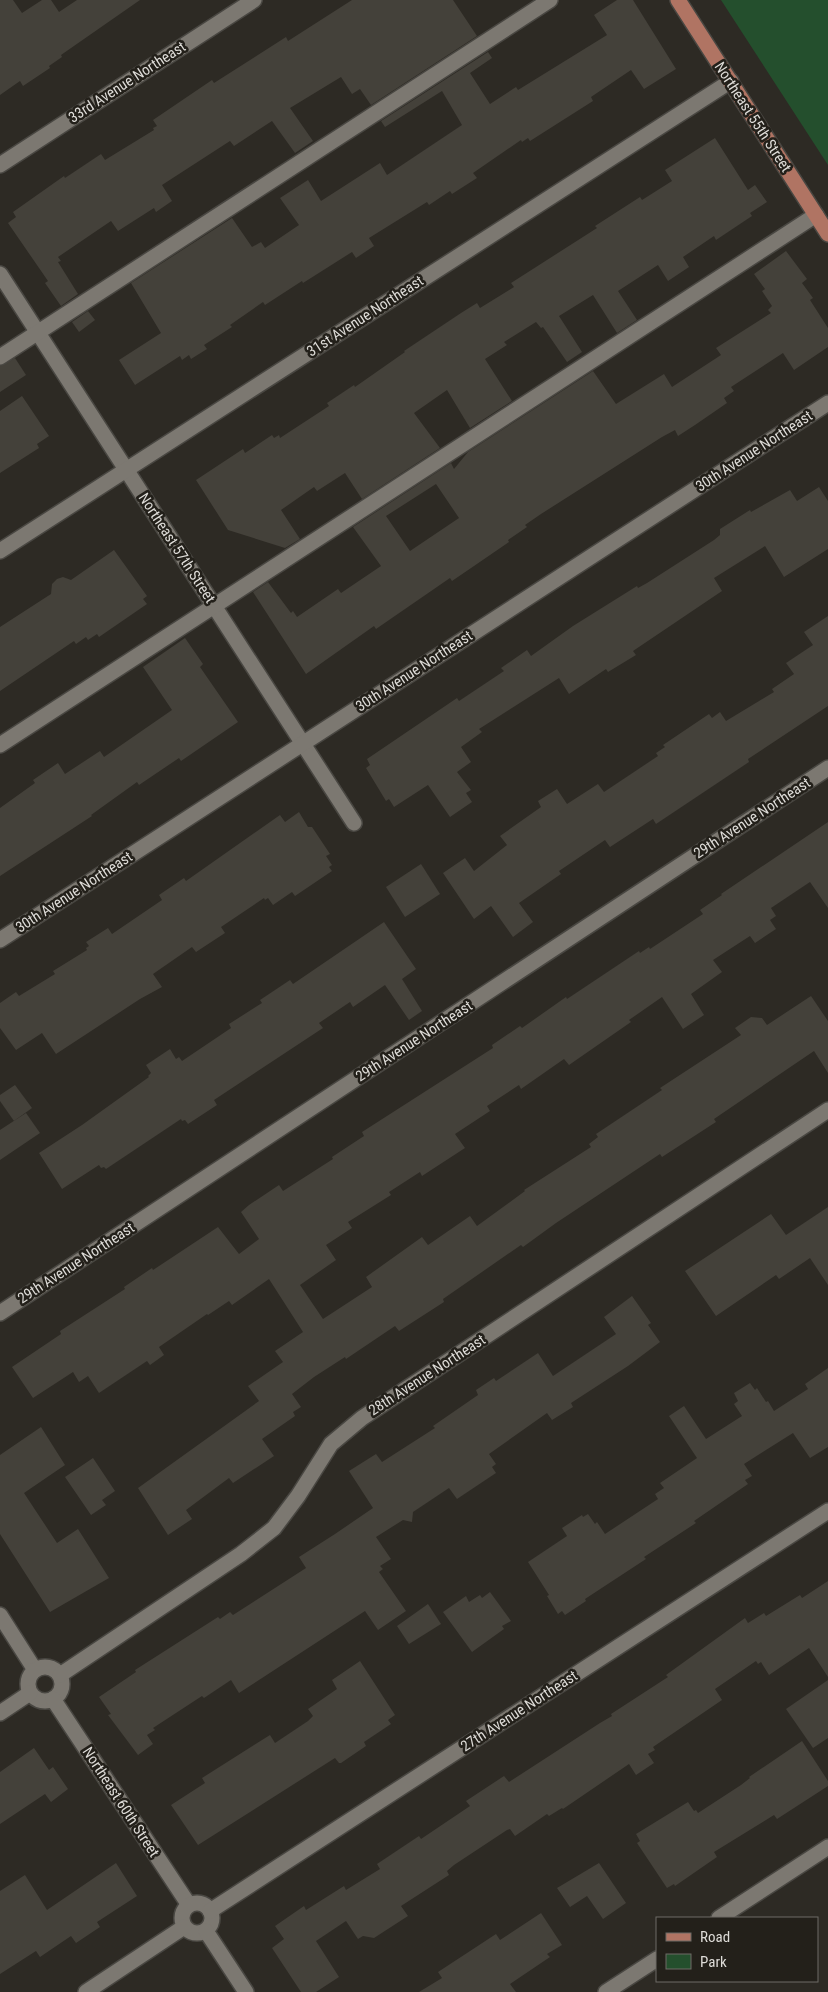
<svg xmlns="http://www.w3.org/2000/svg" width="828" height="1992" font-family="'Roboto Condensed',sans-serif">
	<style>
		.green { fill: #244f2d }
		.building { fill: #44413a; fill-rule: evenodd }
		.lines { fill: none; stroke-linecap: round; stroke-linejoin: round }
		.minor-casing { stroke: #494742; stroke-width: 18 }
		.major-casing { stroke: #494742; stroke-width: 18 }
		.minor { stroke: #7c7871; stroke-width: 15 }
		.major { stroke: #b07463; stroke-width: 15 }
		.labels { text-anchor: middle; stroke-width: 5; stroke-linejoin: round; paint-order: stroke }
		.street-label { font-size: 15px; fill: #dedcd8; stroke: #23201a }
	</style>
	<rect width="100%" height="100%" fill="#2d2a24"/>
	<polygon class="green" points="721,0 828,0 828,165"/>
	<g class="building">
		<polygon points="0,0 13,0 22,13 42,0 51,0 59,12 77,0 140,0 61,55 62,57 49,66 50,68 23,86 20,81 0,95"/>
		<polygon points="352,0 453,0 477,36 371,105 360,89 352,94 341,77 290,108 313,141 295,153 272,121 234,146 230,141 162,185 172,201 156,212 154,208 118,231 111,221 58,257 61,261 58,262 78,294 61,306 45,283 48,281 8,223 16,217 13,212 64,176 65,178 101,154 105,160 154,130 153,128 157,126 153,120 212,80 214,83 286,37 288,41"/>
		<polygon points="617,0 633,0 676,69 644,89 631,70 591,97 593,101 530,141 528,138 522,142 521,140 473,173 477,178 452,194 450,191 429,205 427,202 369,238 374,246 356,258 352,252 303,283 302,281 265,305 263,302 230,325 232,327 204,345 207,349 191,359 189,355 182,360 180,356 135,385 119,360 161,333 131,283 232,218 252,247 261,242 265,248 299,225 280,198 308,180 321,201 380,163 387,175 462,125 442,91 385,127 381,121 488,52 492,58 470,73 490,104 516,87 518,90 607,35 594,15"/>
		<polygon points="715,138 748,190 755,185 767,202 750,213 752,216 716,240 714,236 683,257 689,267 668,281 658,265 618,291 637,320 617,333 593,295 559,316 582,352 567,362 543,327 541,328 536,322 504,342 507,345 485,359 512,401 470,428 447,390 414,413 440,448 362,499 345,473 317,491 314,487 281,510 300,539 285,548 228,530 196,480 243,449 245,453 272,435 274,438 279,435 280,438 329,406 327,403 354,385 355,387 405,352 404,351 461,313 477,303 480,308 514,287 511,283 597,228 595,226 640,197 642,200 672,181 665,170"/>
		<path d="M786 251 807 279 802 283 813 298 810 300 828 328V347L794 370 783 353 731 387 734 391 724 398 727 403 695 425 678 436 675 430 662 437 541 514 525 525 527 527 508 540 509 542 474 566 452 581 450 578 376 629 374 626 306 674 253 592 268 582 291 613 293 611 297 617 338 589 341 593 381 566 353 527 451 463 454 469 468 452 593 371 616 404 664 374 672 387 721 355 716 348 771 313 768 310 772 306 762 291 765 289 754 274ZM436 484 459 518 410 551 386 516Z"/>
		<polygon points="88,311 95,320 79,332 72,322"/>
		<polygon points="15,358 26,375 0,392 0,366"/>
		<polygon points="22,396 49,436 37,444 39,448 0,473 0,411"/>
		<polygon points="819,487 828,501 828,549 784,577 765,546 714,578 722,591 633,651 636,655 608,672 606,669 569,694 559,678 479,729 482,732 461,747 471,762 457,772 471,790 466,793 472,802 450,817 428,785 394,807 389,799 386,801 366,768 370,765 367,759 457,698 459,701 504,671 501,668 527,650 531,656 573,626 637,586 638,588 647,583 714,540 720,535 720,529 750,510 751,512 790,490 797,501"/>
		<polygon points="114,550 147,596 143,599 147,604 99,637 97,634 88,640 86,637 76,644 74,641 0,691 0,627 51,594 52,584 57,579 63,577 71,580"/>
		<polygon points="828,616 828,706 748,759 749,762 656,824 653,819 610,847 605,840 559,871 561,874 519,903 533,922 513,937 491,906 474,919 443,873 465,858 474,871 507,845 500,836 541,807 538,801 557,789 567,804 598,784 604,792 658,756 656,753 665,747 663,745 709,714 712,718 720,712 726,721 774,692 772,689 794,674 786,663 813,645 804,632"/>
		<polygon points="185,638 203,664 200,667 238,722 181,761 179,758 139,785 137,782 91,815 92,816 0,876 0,808 35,783 33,780 58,763 65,774 100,751 104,757 172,710 143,667"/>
		<polygon points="299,812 308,827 312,827 330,854 326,856 332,865 329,867 332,871 295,896 292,892 273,905 268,898 265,900 264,898 221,927 225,933 196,952 192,947 153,974 162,987 140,999 56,1054 42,1033 16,1050 0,1028 0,1003 16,992 19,996 55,974 53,971 87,950 86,948 89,946 86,942 108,928 112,934 162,900 159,895 184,878 186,881 280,815 285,822"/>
		<polygon points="828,822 828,908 810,882 771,908 776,916 770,920 776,929 755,943 750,936 713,960 722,972 691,994 704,1015 683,1029 662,997 629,1020 631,1022 569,1065 564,1059 521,1089 519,1085 487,1106 490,1111 455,1134 465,1148 422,1176 420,1172 389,1192 391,1195 348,1222 352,1228 326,1245 336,1260 300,1285 323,1319 372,1287 366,1277 422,1237 428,1245 470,1216 477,1226 525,1191 524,1190 591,1147 589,1144 598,1137 596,1134 662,1090 660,1088 741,1035 735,1028 751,1017 762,1018 767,1025 811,996 828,1021 828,1073 814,1051 714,1119 716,1122 662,1157 660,1154 556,1223 523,1247 521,1245 443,1299 444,1302 399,1331 395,1326 346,1359 345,1357 314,1377 292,1394 301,1407 293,1412 295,1416 262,1439 274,1456 233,1483 229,1478 186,1510 192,1519 168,1535 138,1488 259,1401 248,1386 283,1362 275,1351 303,1332 269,1279 232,1305 229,1301 208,1315 207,1314 159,1347 164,1355 150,1365 147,1361 99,1393 88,1376 79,1382 73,1372 33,1398 12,1367 61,1334 60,1331 125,1289 124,1287 152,1268 153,1270 218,1227 239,1254 259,1239 241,1212 249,1205 279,1185 283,1191 333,1159 332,1157 364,1136 362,1132 493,1048 492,1045 520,1026 522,1028 566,997 567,999 639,951 640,953 649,947 650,949 703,914 700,910 722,895 721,894"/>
		<polygon points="421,864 440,894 405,917 386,887"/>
		<polygon points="384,922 416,969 402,979 422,1011 409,1020 385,985 353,1007 350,1002 319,1023 323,1028 214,1100 217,1105 188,1124 185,1120 182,1121 181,1119 106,1169 104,1167 101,1168 99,1165 62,1189 39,1153 82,1125 149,1077 148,1076 151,1073 146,1065 170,1049 176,1059 179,1057 182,1061 231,1028 229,1024 262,1003 260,1000 290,980 293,984"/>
		<polygon points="15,1085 32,1108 14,1121 0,1101 0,1095"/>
		<polygon points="26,1113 40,1133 0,1160 0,1130"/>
		<polygon points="828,1207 828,1285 810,1258 779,1279 776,1275 716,1316 685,1271 771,1214 786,1235"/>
		<polygon points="632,1296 651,1323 648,1325 660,1342 628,1366 571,1403 573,1407 552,1420 547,1413 489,1454 496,1464 492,1467 496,1473 457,1499 449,1488 413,1512 412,1522 403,1520 376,1537 391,1559 380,1566 383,1569 379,1572 406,1611 378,1630 365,1611 239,1693 231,1680 204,1698 202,1696 153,1728 155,1730 147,1735 153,1744 138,1755 108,1715 111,1714 99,1697 136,1672 135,1670 218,1617 220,1619 230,1612 233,1615 306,1568 299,1557 335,1534 373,1508 349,1471 376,1454 382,1462 435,1428 433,1426 478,1395 476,1390 494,1378 496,1381 538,1353 553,1376 616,1334 604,1317"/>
		<polygon points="828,1368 828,1447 810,1458 793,1433 744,1464 752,1476 745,1480 748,1484 694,1521 696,1523 644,1557 646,1559 585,1599 586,1601 565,1615 562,1611 558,1614 547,1596 549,1595 528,1562 567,1536 562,1528 582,1515 583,1517 588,1514 595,1524 597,1522 605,1534 658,1499 655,1494 664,1488 660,1483 697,1458 669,1416 684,1406 706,1439 742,1416 734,1404 738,1401 734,1393 750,1383 755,1390 757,1388 766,1402 768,1401 774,1411 808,1389 805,1384"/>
		<polygon points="41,1427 65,1465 24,1493 57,1543 78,1529 109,1578 50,1612 0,1534 0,1455"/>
		<polygon points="93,1458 115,1491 102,1500 106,1505 91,1515 65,1477"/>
		<polygon points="828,1581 828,1677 809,1648 769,1675 761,1662 758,1664 756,1661 715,1689 722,1700 653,1747 655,1750 648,1754 654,1763 636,1775 629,1764 563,1809 562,1808 549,1816 547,1814 515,1836 510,1829 507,1830 454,1865 447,1871 449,1875 401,1906 408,1916 374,1938 363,1936 358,1939 346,1921 316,1941 339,1977 316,1992 301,1992 272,1948 284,1939 275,1926 304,1906 306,1910 344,1886 346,1890 380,1869 377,1864 419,1836 421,1839 470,1806 466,1801 504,1776 509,1782 600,1723 612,1716 611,1714 668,1677 666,1675 745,1618 748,1623 764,1613 766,1616 800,1595 802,1598"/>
		<polygon points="490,1592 511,1621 502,1626 504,1629 472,1652 443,1612 466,1596 469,1602 480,1595 482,1598"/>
		<polygon points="428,1604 441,1624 409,1644 397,1626"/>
		<polygon points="360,1661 395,1715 388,1720 391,1724 364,1742 366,1746 341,1763 339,1763 335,1758 198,1845 171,1805 205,1783 202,1778 270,1735 275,1743 308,1721 313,1716 308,1709 337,1689 332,1680"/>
		<polygon points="828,1680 828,1738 813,1748 786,1709"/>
		<polygon points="802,1741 828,1781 828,1786 777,1819 774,1815 714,1852 717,1857 675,1886 674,1884 667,1888 637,1843 640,1841 636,1834 688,1802 694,1811 696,1810 698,1813 741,1785 750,1778 749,1777"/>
		<polygon points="34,1748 49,1770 53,1767 68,1789 51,1802 45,1794 0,1824 0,1772"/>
		<polygon points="116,1863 137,1896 97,1922 100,1927 76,1943 71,1936 40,1957 36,1951 0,1974 0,1891 25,1875 47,1910"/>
		<polygon points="599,1863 626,1903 603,1919 587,1896 570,1907 557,1888"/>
		<polygon points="541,1913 562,1945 547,1954 550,1957 510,1984 516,1992 419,1992 442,1978 438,1972 496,1934 500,1940"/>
	</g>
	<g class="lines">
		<defs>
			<g id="minor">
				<polyline points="0,165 254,0"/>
				<polyline points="0,274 354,823"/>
				<polyline points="0,357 550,0"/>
				<polyline points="0,551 731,81"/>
				<polyline points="0,745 816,215"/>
				<polyline points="0,940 828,403"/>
				<polyline points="0,1313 828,768"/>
				<polyline points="0,1615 35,1670"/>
				<circle cx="45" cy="1684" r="17"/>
				<polyline points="60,1675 241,1554 274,1528 298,1496 331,1444 362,1418 828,1110"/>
				<polyline points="53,1699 189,1905"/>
				<polyline points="0,1713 30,1693"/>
				<circle cx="197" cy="1918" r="15"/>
				<polyline points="210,1911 828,1511"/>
				<polyline points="719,1918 828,1847"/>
				<polyline points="206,1931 246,1992"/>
				<polyline points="86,1992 184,1927"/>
				<polyline points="606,1992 657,1959"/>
			</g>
			<polyline id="major" points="678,0 828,234"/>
		</defs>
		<use href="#minor" class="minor-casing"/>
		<use href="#major" class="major-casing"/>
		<use href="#minor" class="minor"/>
		<use href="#major" class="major"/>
	</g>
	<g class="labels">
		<g class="street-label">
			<text transform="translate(127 82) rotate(-33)" y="5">33rd Avenue Northeast</text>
			<text transform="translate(753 117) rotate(57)" y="5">Northeast 55th Street</text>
			<text transform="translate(365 316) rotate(-33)" y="5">31st Avenue Northeast</text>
			<text transform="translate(754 451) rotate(-33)" y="5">30th Avenue Northeast</text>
			<text transform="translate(177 548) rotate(57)" y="5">Northeast 57th Street</text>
			<text transform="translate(414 671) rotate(-33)" y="5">30th Avenue Northeast</text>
			<text transform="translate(752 818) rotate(-33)" y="5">29th Avenue Northeast</text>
			<text transform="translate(74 892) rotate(-33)" y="5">30th Avenue Northeast</text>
			<text transform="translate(414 1041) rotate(-33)" y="5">29th Avenue Northeast</text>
			<text transform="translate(76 1263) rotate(-33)" y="5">29th Avenue Northeast</text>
			<text transform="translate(427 1375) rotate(-33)" y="5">28th Avenue Northeast</text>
			<text transform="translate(519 1711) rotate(-33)" y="5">27th Avenue Northeast</text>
			<text transform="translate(121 1802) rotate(57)" y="5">Northeast 60th Street</text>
		</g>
	</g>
	<rect x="656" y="1917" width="162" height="65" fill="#23201a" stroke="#6e6b66"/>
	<rect x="666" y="1933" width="25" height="8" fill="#b07463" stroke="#6e6b66"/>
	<text x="700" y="1942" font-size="15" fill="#dedcd8">Road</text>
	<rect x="666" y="1954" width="25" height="15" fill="#244f2d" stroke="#6e6b66"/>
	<text x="700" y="1967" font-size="15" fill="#dedcd8">Park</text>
</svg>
